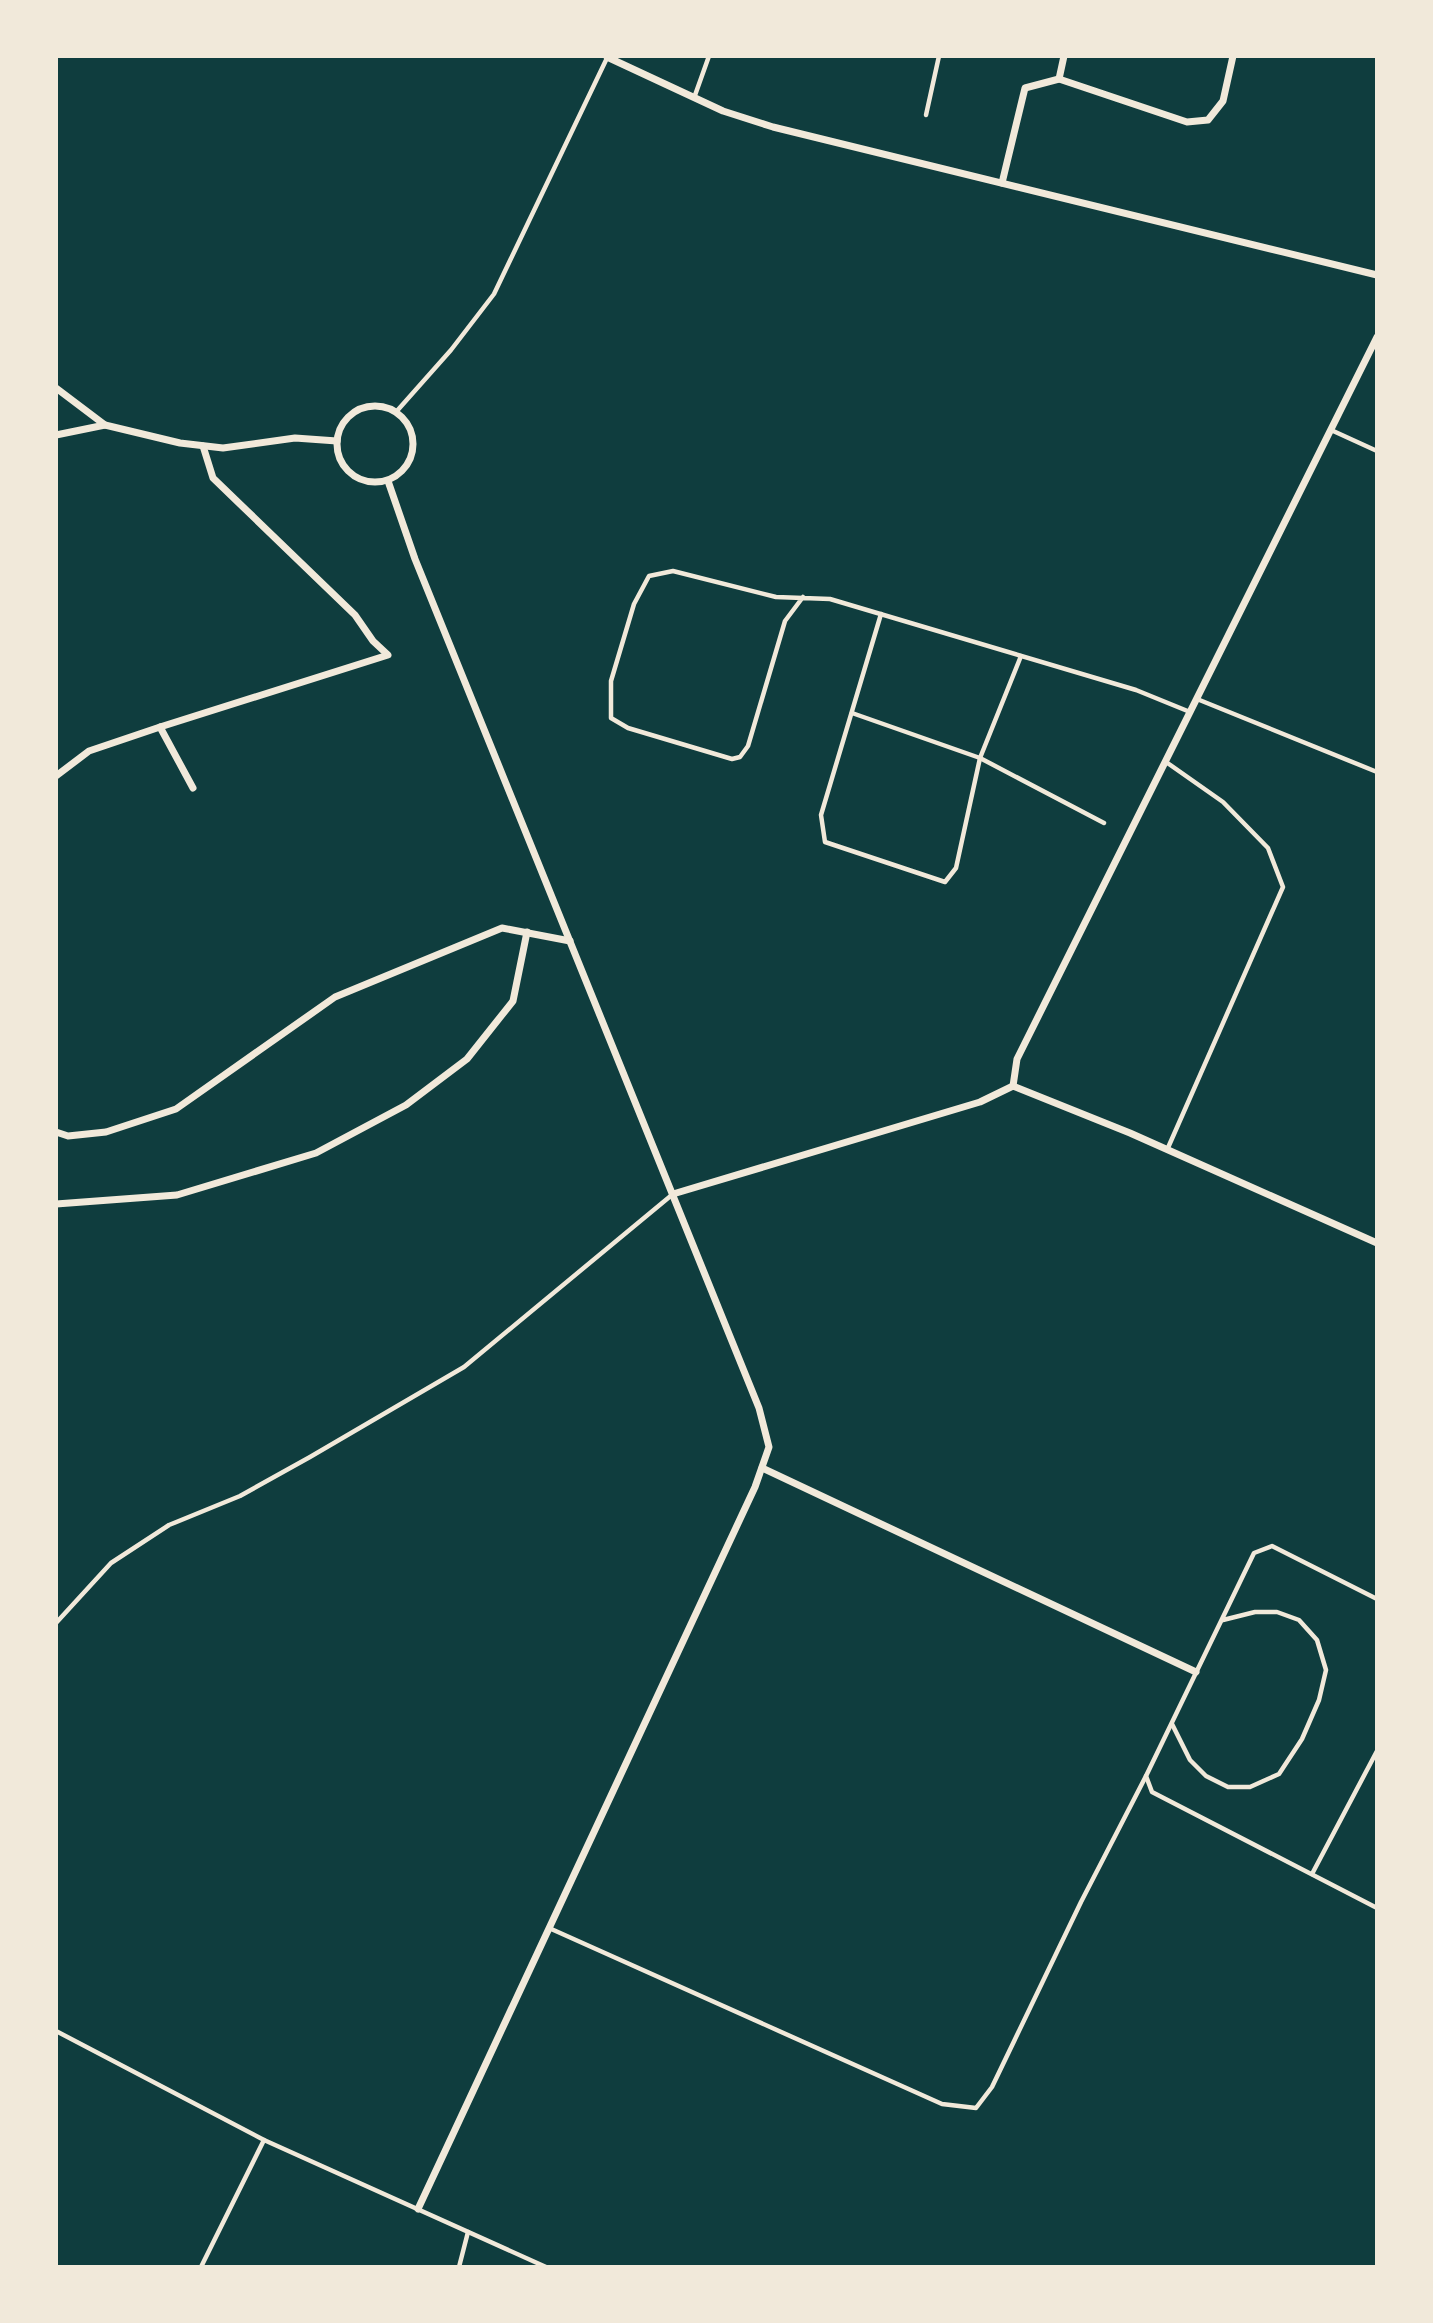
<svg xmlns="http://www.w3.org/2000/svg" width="1433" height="2323" font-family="'Archivo Narrow',sans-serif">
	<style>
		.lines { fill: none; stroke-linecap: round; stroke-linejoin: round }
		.service { stroke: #f1e9da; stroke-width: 4.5 }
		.minor { stroke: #f1e9da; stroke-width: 7 }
	</style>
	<rect width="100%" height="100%" fill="#0f3d3e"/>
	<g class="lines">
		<g class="service">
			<polyline points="694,98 709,56"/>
			<polyline points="926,115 939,56"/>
			<polyline points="396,412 451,350 494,294 607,58"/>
			<polyline points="1331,430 1377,451"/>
			<polyline points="803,597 785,621 748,746 740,757 732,759 628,728 611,718 611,681 634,604 649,576 673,571 776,597 830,599 1136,690 1190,712"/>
			<polyline points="881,614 821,815 825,842 945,882 956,868 980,758 1021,656"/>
			<polyline points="1197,699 1377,772"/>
			<polyline points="852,713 980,758 1104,823"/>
			<polyline points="1166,762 1223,802 1268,848 1283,887 1167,1150"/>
			<polyline points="1377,1599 1272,1546 1254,1553 1146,1776 1152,1792 1377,1908"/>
			<polyline points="56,1623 111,1563 169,1525 240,1496 310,1457 464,1367 673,1194"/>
			<polyline points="1172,1724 1190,1760 1206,1776 1228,1787 1250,1787 1279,1774 1302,1739 1319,1700 1326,1670 1317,1640 1299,1620 1277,1612 1255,1612 1223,1620"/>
			<polyline points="1312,1874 1377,1751"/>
			<polyline points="549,1928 942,2104 976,2108 992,2087 1081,1902 1146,1776"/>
			<polyline points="56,2031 264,2140 546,2267"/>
			<polyline points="201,2267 264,2140"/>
			<polyline points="459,2267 468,2232"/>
		</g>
		<g class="minor">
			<polyline points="607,57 723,111 773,127 1377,275"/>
			<polyline points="1059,79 1064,56"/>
			<polyline points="1002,183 1025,88 1059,79 1187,122 1208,120 1223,101 1233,56"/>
			<polyline points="56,388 105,425 180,443 223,448 295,438 337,441"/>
			<circle cx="375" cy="444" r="38"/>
			<polyline points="56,435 105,425"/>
			<polyline points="388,481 415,559 759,1408 769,1447 755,1487 418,2209"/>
			<polyline points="160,727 193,788"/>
			<polyline points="56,776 89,751 160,727 388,655 373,641 355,615 213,478 203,446"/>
			<polyline points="1013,1086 1017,1059 1377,337"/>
			<polyline points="56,1132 68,1136 106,1132 176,1109 335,997 502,928 570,941"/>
			<polyline points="673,1194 980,1102 1013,1086 1130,1133 1377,1243"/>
			<polyline points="56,1204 177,1195 316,1153 406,1105 467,1059 513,1001 527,932"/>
			<polyline points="762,1468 1196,1672"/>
		</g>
	</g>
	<rect width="1433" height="2323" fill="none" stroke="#f1e9da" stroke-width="116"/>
</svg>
